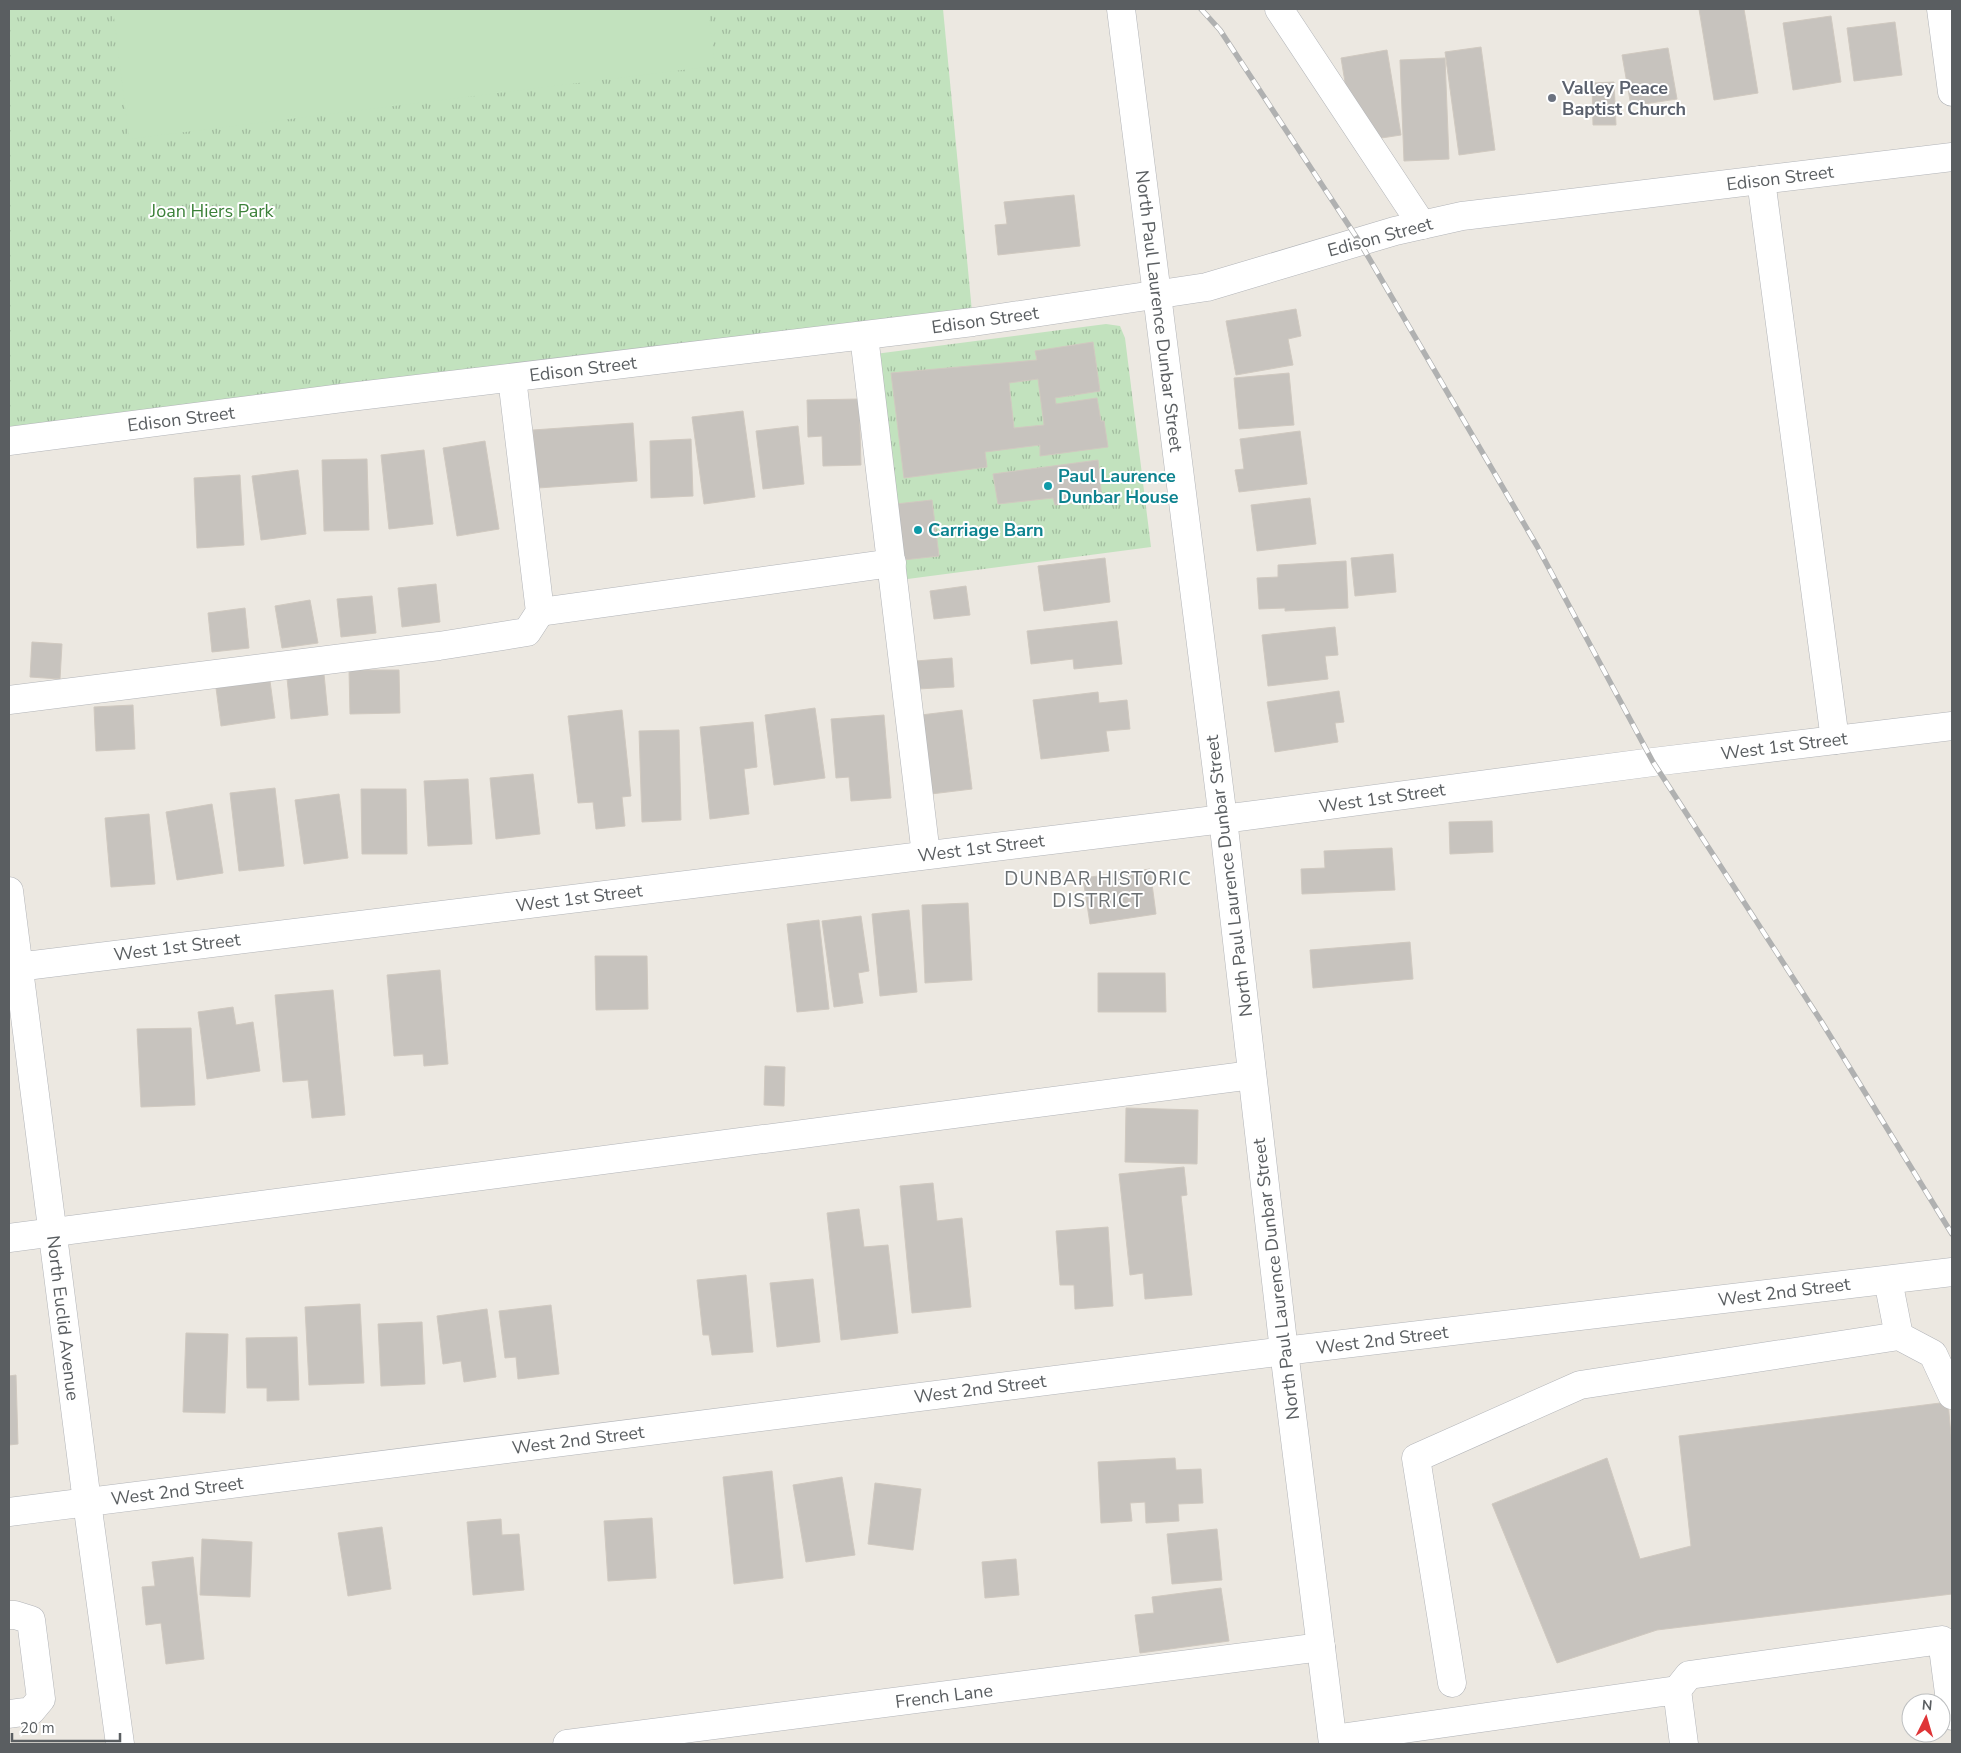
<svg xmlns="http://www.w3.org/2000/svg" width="1961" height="1753" font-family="'Nunito Sans',sans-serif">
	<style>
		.grass { fill: url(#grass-tufts) }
		.pitch { fill: #c2e2be }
		.building { fill: #c7c3be; stroke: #d0c9c0; fill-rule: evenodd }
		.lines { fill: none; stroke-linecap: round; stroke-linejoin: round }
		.minor-casing { stroke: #b2b4b8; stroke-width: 29 }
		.minor { stroke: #fff; stroke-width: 28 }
		.rail-casing { stroke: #b0b1b1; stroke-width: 5.5 }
		.rail { stroke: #fff; stroke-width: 4; stroke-dasharray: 11; stroke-linecap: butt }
		.worship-dot { fill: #6b7280; stroke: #fff; stroke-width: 2 }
		.culture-dot { fill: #0f9aa8; stroke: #fff; stroke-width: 2 }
		.labels { text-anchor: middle; stroke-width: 4; stroke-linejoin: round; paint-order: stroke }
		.worship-label { font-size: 18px; font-weight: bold; fill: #5b616d; stroke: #fff; text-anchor: start }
		.street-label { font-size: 18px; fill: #5a5e61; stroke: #fff }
		.park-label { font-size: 18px; fill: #3c8139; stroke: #fff }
		.culture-label { font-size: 18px; font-weight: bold; fill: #0d838f; stroke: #fff; text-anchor: start }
		.neighbourhood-label { font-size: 19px; letter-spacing: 1px; fill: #6b7073; stroke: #fff }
	</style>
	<defs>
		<pattern id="grass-tufts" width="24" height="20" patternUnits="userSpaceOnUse" patternTransform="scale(1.25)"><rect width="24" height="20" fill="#c2e2be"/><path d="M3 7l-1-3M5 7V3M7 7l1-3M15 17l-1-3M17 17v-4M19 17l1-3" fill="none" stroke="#a1ba9e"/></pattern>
	</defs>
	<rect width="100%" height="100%" fill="#ece8e1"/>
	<g class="grass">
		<polygon points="9,9 943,9 973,322 9,441"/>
		<polygon points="1106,324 1120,326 1125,338 1151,547 900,580 875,354"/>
	</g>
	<polygon class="pitch" points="113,9 708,9 715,66 129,139"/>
	<g class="building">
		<polygon points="1699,9 1744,9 1758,93 1714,100"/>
		<polygon points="1831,16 1841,82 1793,90 1783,23"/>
		<polygon points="1895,22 1902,75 1854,81 1847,28"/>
		<polygon points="1481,47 1495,150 1459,155 1445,52"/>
		<polygon points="1668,48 1677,99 1631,106 1622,55"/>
		<polygon points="1387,50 1401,135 1355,142 1341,58"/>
		<polygon points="1445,58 1449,159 1404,161 1400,60"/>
		<polygon points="1614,82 1616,125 1593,125 1592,83"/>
		<polygon points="1074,195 1080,246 998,255 995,225 1007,224 1004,202"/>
		<polygon points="1296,309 1301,336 1288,339 1293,365 1236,375 1226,321"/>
		<path d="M1093 342 1100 391 1055 398 1056 404 1097 398 1101 421H1104L1108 447 1040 456V445L985 452 987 467 904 478 891 373 1037 360 1035 351ZM1038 379 1044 425 1014 428 1009 383Z"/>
		<polygon points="1289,373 1294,425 1239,429 1234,378"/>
		<polygon points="859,399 861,465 823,466 822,436 808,437 807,400"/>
		<polygon points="743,411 755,497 704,504 692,417"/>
		<polygon points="633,423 637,481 538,488 533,430"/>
		<polygon points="798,426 804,484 763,489 756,431"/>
		<polygon points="1300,431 1307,484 1239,492 1235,470 1244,469 1240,439"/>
		<polygon points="691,439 693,496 651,498 650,441"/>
		<polygon points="485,441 499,529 457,536 443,448"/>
		<polygon points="424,450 433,524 389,529 381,455"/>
		<polygon points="367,459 369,530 324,531 322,460"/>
		<polygon points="1098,460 1102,499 1055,505 1053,498 998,504 993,474"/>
		<polygon points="298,470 306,534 261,540 252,476"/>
		<polygon points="240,475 244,545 197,548 194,478"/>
		<polygon points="1310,498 1316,544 1257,551 1251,505"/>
		<polygon points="932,500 939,556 903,560 896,504"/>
		<polygon points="1393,554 1396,592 1355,596 1351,558"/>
		<polygon points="1105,558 1110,602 1044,611 1038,566"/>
		<polygon points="1346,561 1348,608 1285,611 1285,608 1259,609 1257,578 1278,577 1278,565"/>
		<polygon points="436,584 440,622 402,627 398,588"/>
		<polygon points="966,586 970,615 934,619 930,591"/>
		<polygon points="372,596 376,633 341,637 337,599"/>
		<polygon points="310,600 318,643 282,648 275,606"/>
		<polygon points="245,608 249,648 212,652 208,613"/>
		<polygon points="1117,621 1122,664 1074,669 1073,659 1031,664 1027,631"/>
		<polygon points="1335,627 1338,655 1325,656 1328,679 1268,686 1262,635"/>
		<polygon points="32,642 62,644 60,679 30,677"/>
		<polygon points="952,658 954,687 918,689 916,661"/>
		<polygon points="349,670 399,670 400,713 350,714"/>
		<polygon points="324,674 328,715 291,719 287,678"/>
		<polygon points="270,681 275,718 221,726 216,688"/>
		<polygon points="1339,691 1344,722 1335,723 1338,742 1275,752 1267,702"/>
		<polygon points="1098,692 1099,703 1127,700 1130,729 1106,731 1109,751 1041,759 1033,700"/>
		<polygon points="133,705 135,749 96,751 94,707"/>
		<polygon points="815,708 825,778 774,785 765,715"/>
		<polygon points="622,710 631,796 622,797 625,826 596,829 593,802 578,803 568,716"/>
		<polygon points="962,710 972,789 931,794 921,715"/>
		<polygon points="884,715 891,798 851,801 849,777 836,778 831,719"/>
		<polygon points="753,722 757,767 744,769 749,814 710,819 700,727"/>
		<polygon points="679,730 681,820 642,822 639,731"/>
		<polygon points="533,774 540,834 496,839 490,778"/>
		<polygon points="468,779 472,844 428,846 424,781"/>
		<polygon points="275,788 284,866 239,871 230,793"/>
		<polygon points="361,789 406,789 407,854 362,854"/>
		<polygon points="339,794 348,858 304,864 295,800"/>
		<polygon points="212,804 223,873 177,880 166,812"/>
		<polygon points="149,814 155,884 111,887 105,818"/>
		<polygon points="1492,821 1493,852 1450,854 1449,822"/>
		<polygon points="1392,848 1395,890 1302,894 1301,869 1325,868 1324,851"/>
		<polygon points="1150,869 1156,914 1090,924 1083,878"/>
		<polygon points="968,903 972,980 925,983 922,905"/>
		<polygon points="909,910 917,992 880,996 872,914"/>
		<polygon points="861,916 869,971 858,973 863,1003 834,1007 822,921"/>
		<polygon points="819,920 829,1009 797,1012 787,924"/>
		<polygon points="1410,942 1413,979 1313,988 1310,950"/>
		<polygon points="595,956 647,956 648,1009 596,1010"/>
		<polygon points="440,970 448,1064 424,1066 423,1054 394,1056 387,975"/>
		<polygon points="1098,973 1165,973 1166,1012 1098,1012"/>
		<polygon points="333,990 345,1115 312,1118 308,1080 283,1082 275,995"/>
		<polygon points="233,1007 236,1025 253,1022 260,1071 207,1079 198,1012"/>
		<polygon points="191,1028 195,1105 141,1107 137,1029"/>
		<polygon points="765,1066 785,1067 784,1106 764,1105"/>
		<polygon points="1126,1108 1198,1110 1197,1164 1125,1162"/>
		<polygon points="1184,1167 1187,1195 1181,1196 1192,1295 1145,1299 1143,1273 1130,1275 1119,1174"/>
		<polygon points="933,1183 937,1221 962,1218 971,1307 912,1313 900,1186"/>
		<polygon points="859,1209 864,1247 888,1245 898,1333 841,1340 827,1213"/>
		<polygon points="1108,1227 1113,1306 1075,1309 1074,1285 1060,1285 1056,1231"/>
		<polygon points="746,1275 753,1352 712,1355 709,1335 703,1335 697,1280"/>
		<polygon points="813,1279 820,1342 777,1347 770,1283"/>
		<polygon points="360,1304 364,1383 309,1385 305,1307"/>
		<polygon points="551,1305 559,1374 518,1379 516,1357 505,1358 499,1311"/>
		<polygon points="487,1309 496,1377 464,1382 461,1361 443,1364 437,1316"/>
		<polygon points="422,1322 425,1384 381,1386 378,1324"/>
		<polygon points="186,1333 228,1334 225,1413 183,1412"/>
		<polygon points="297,1337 299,1400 267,1401 267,1388 247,1388 246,1338"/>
		<polygon points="16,1375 18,1444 9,1445 9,1376"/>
		<polygon points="1948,1402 1952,1446 1952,1594 1657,1630 1557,1663 1492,1504 1607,1458 1640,1559 1691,1546 1679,1436"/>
		<polygon points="1175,1458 1176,1470 1201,1469 1203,1503 1178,1504 1179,1521 1146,1523 1145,1502 1130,1503 1132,1521 1101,1523 1098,1462"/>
		<polygon points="772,1471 783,1578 734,1584 723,1477"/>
		<polygon points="842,1477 855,1555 806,1562 793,1485"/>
		<polygon points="875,1483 921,1489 913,1550 868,1544"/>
		<polygon points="652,1518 656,1578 608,1581 604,1521"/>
		<polygon points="501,1519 502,1535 519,1534 524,1590 473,1595 467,1522"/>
		<polygon points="382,1527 391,1589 348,1596 338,1533"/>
		<polygon points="1217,1529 1222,1580 1172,1584 1167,1534"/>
		<polygon points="202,1539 252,1542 250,1597 200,1595"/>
		<polygon points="193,1557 204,1659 166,1664 161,1623 146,1625 142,1587 155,1586 152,1562"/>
		<polygon points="1016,1559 1019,1595 985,1598 982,1562"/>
		<polygon points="1221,1588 1229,1641 1140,1653 1135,1615 1154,1613 1152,1597"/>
	</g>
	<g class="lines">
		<defs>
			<g id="minor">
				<polyline points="1121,9 1223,819 1284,1351 1333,1744"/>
				<polyline points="1279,9 1422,225"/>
				<polyline points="1941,9 1952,92"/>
				<polyline points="1761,180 1835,740"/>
				<polyline points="864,336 926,855"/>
				<polyline points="9,441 350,397 973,322 1207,287 1395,231 1462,216 1952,157"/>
				<polyline points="540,612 892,563"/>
				<polyline points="9,700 439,646 527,632 540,612 512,378"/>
				<polyline points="9,891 87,1502 120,1744"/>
				<polyline points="9,968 1223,819 1653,762 1952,726"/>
				<polyline points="9,1238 1252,1075"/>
				<polyline points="1888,1280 1899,1336"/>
				<polyline points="9,1512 1284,1351 1952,1272"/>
				<polyline points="9,1615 15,1615 31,1620 41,1699 31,1711 9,1714"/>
				<polyline points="1452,1683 1416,1458 1580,1385 1899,1336 1933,1354 1952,1395"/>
				<polyline points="1677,1690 1689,1675 1942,1640 1952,1716"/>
				<polyline points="1333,1739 1677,1690 1684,1744"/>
				<polyline points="567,1744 1321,1647"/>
			</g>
		</defs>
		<use href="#minor" class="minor-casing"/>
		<use href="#minor" class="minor"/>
		<defs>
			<polyline id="rail" points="1201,9 1220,30 1359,241 1537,546 1653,762 1821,1021 1952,1234"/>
		</defs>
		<use href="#rail" class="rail-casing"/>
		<use href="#rail" class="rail"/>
	</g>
	<circle class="worship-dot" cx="1552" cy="98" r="5"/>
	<g class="culture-dot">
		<circle cx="1048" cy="486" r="5"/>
		<circle cx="918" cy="530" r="5"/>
	</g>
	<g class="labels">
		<g class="worship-label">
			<text x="1562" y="94">Valley Peace<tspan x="1562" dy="21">Baptist Church</tspan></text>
		</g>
		<g class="street-label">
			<text transform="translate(1780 178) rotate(-7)" y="6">Edison Street</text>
			<text transform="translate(1380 237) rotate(-15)" y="6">Edison Street</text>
			<text transform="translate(1159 311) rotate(83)" y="6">North Paul Laurence Dunbar Street</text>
			<text transform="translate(985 320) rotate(-8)" y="6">Edison Street</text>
			<text transform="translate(583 369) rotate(-7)" y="6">Edison Street</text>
			<text transform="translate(181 419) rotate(-7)" y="6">Edison Street</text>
			<text transform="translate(1784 746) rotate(-7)" y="6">West 1st Street</text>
			<text transform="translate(1382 798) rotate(-8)" y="6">West 1st Street</text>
			<text transform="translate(981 848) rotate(-7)" y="6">West 1st Street</text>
			<text transform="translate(1229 876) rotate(-97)" y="6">North Paul Laurence Dunbar Street</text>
			<text transform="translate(579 898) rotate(-7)" y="6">West 1st Street</text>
			<text transform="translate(177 947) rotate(-7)" y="6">West 1st Street</text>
			<text transform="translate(1276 1279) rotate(-97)" y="6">North Paul Laurence Dunbar Street</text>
			<text transform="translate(1784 1292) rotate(-7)" y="6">West 2nd Street</text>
			<text transform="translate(63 1318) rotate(83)" y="6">North Euclid Avenue</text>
			<text transform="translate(1382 1340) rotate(-7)" y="6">West 2nd Street</text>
			<text transform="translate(980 1389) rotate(-7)" y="6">West 2nd Street</text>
			<text transform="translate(578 1440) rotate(-7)" y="6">West 2nd Street</text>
			<text transform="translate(177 1491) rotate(-7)" y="6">West 2nd Street</text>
			<text transform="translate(944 1696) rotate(-7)" y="6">French Lane</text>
		</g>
		<g class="park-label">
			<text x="212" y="217">Joan Hiers Park</text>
		</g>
		<g class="culture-label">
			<text x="1058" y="482">Paul Laurence<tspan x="1058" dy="21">Dunbar House</tspan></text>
			<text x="928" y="536">Carriage Barn</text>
		</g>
		<g class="neighbourhood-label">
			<text x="1098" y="885">DUNBAR HISTORIC<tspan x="1098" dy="22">DISTRICT</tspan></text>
		</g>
	</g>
	<rect width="1961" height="1753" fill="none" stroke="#5a5e61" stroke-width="20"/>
	<g transform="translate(1926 1718) rotate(5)"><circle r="24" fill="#ffffff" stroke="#bdbfc0"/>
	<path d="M0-4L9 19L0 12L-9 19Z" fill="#df3437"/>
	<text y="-8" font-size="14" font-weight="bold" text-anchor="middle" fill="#5a5e61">N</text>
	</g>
	<path d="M12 1733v8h108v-8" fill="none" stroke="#5a5e61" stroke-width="2.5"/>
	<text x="20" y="1733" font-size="15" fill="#5a5e61" stroke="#ffffff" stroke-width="4" paint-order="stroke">20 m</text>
</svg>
